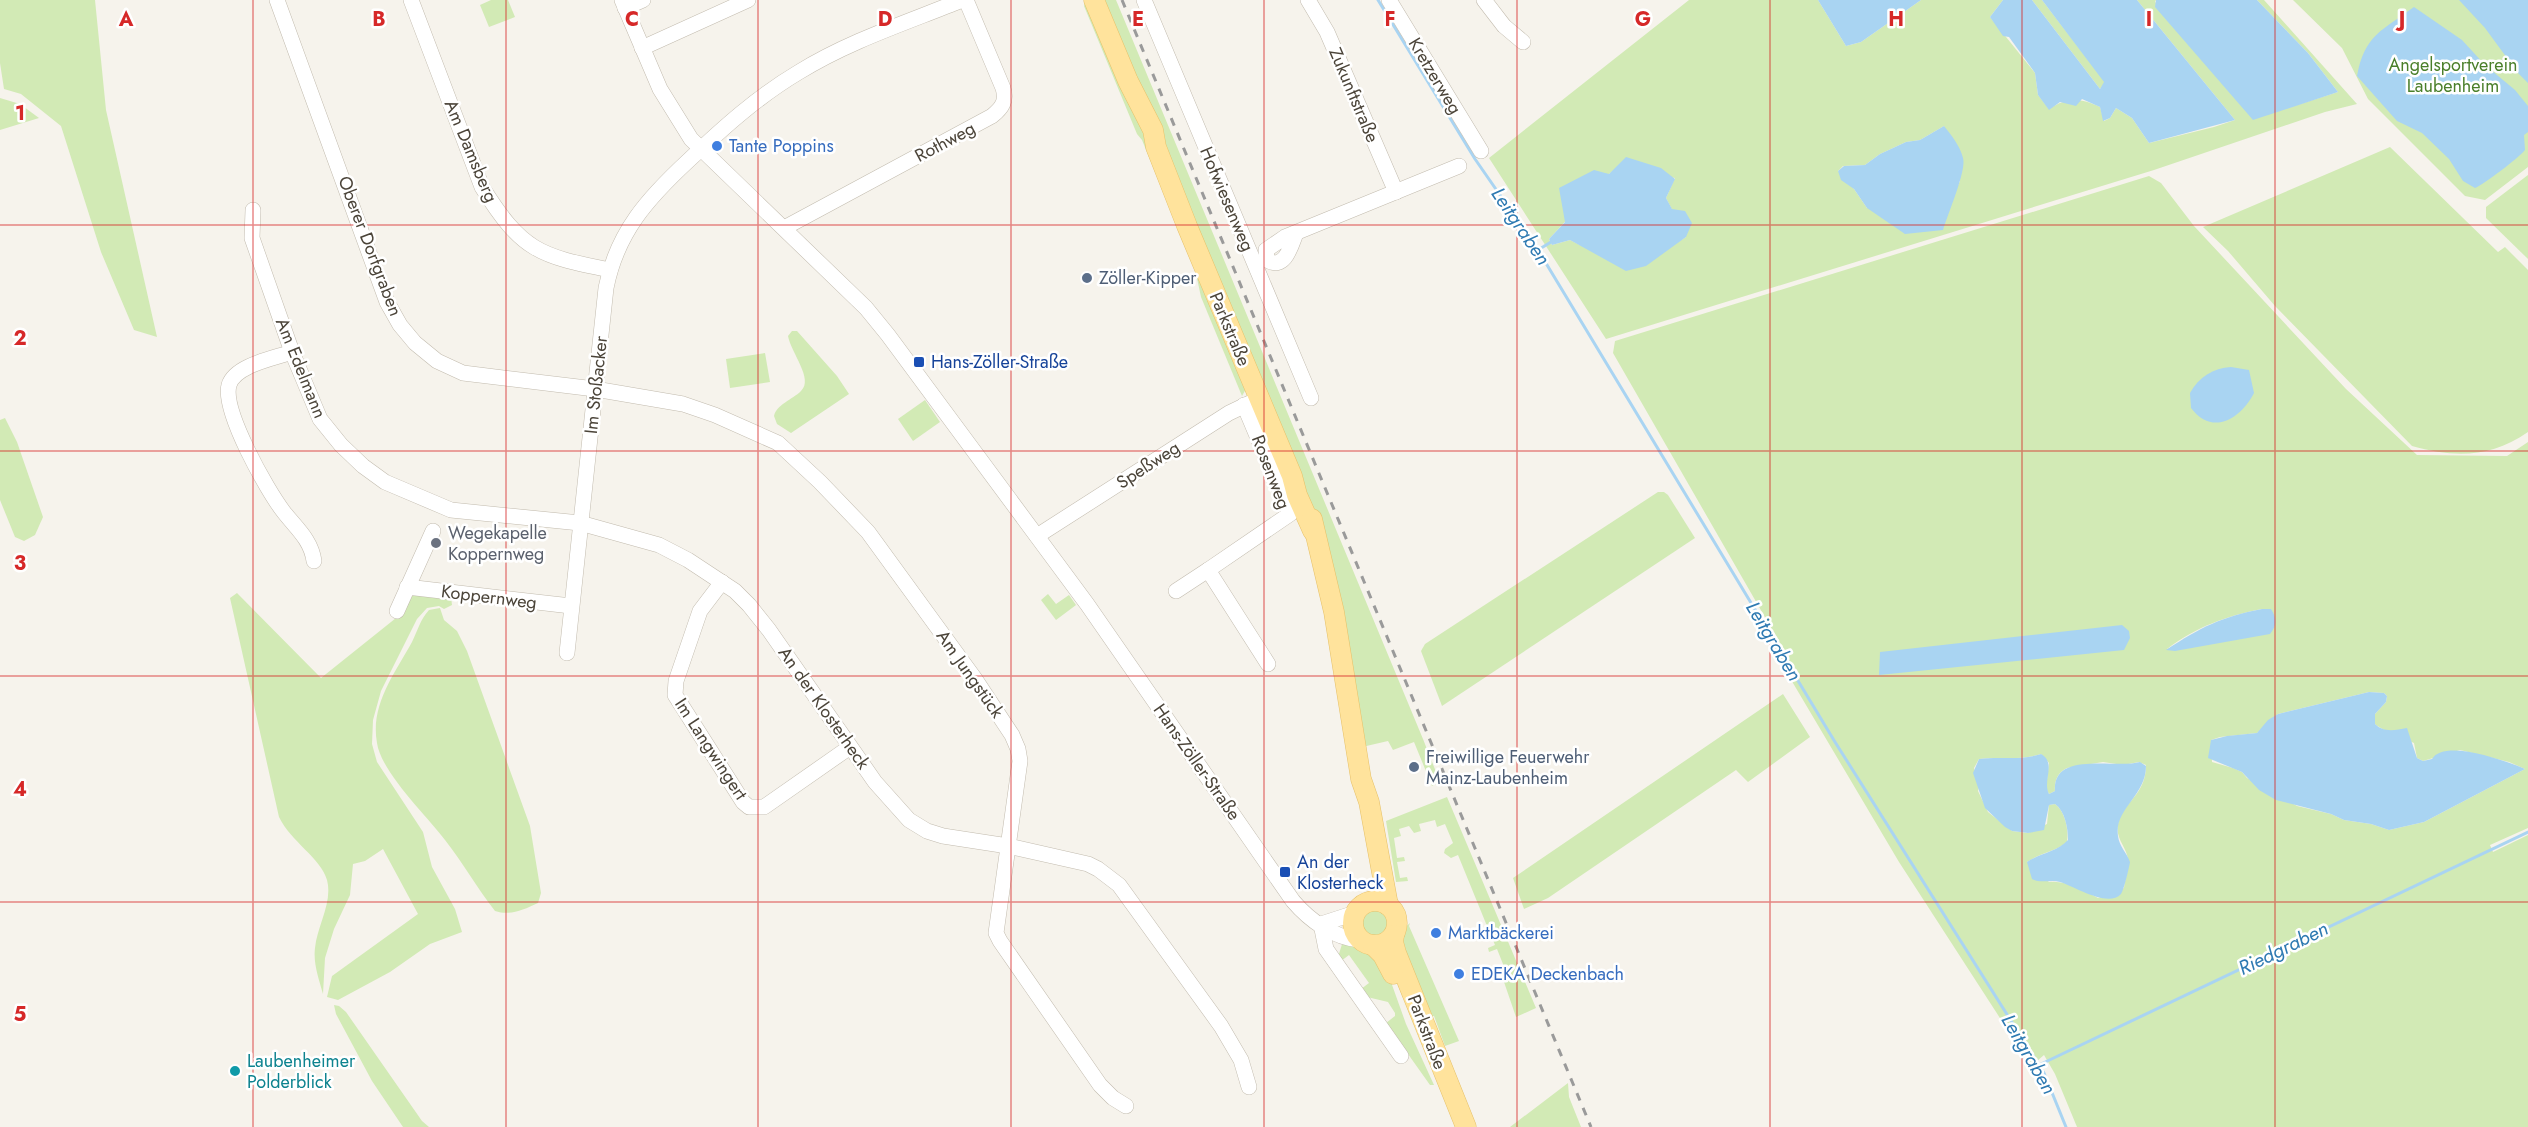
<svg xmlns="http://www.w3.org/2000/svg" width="2528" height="1127" font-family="Jost,sans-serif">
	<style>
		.green { fill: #d2eab5; fill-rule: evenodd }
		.water { fill: #a9d4f2 }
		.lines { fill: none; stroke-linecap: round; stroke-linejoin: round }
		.stream { stroke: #a9d4f2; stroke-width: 3 }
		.minor-casing { stroke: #c2bbae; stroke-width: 16 }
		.major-casing { stroke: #e6c16a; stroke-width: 21 }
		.minor { stroke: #fff; stroke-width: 15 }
		.major { stroke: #ffe39c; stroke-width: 20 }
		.rail { stroke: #9a9a9a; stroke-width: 3; stroke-dasharray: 8 8; stroke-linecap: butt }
		.grid { fill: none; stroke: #d62828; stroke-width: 1.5; stroke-opacity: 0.55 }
		.shop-dot { fill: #3f7fe0; stroke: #fff; stroke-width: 2 }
		.service-dot { fill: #5c6f8a; stroke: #fff; stroke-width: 2 }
		.transit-dot { fill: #1a4fb4; stroke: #fff; stroke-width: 2 }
		.worship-dot { fill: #6b7280; stroke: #fff; stroke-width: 2 }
		.culture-dot { fill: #0f9aa8; stroke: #fff; stroke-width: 2 }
		.labels { text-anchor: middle; stroke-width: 5; stroke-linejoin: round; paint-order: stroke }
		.park-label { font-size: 18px; fill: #4a7f2a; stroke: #fff }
		.street-label { font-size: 18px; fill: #4b4439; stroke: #fff }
		.shop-label { font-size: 18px; fill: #366cbe; stroke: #fff; text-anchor: start }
		.service-label { font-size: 18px; fill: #4e5e75; stroke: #fff; text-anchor: start }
		.transit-label { font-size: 18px; fill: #164399; stroke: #fff; text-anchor: start }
		.worship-label { font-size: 18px; fill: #5b616d; stroke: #fff; text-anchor: start }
		.culture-label { font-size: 18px; fill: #0d838f; stroke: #fff; text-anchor: start }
		.water-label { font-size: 20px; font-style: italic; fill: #2e7ab2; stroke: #fff }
		.grid-label { font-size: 20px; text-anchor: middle; font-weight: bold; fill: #d62828; stroke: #fff; stroke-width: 5; stroke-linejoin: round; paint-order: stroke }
	</style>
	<rect width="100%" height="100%" fill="#f6f3ec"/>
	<g class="green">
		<polygon points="0,0 95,0 106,110 157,337 134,330 101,252 61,126 21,94 4,89 0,63"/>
		<polygon points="491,0 508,0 515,17 489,27 480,5"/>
		<polygon points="1101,0 1116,0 1423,739 1440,782 1432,786 1414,742 1393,750 1388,741 1362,747 1339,609"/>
		<path d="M1689 0H1818L1846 46 1861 42 1921 0H2003L1990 17 2035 73 2038 95 2049 109C2068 97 2080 98 2100 107L2104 121 2110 118 2116 108 2132 118 2149 143 2214 127 2235 120 2137 0H2156L2155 2 2281 110 2338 92 2308 53 2257 0H2264L2357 104 2325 112 2154 170 1606 339 1489 158ZM1944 126 1960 181 1952 198 1867 208 1854 189 1838 171 1843 166 1865 165 1880 154 1906 142 1920 140ZM1615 169 1675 178 1666 198 1686 237 1667 249 1586 248 1570 240 1552 245 1549 239 1609 174Z"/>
		<polygon points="2032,0 2042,0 2105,82 2100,89"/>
		<polygon points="2293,0 2528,0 2528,167 2485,200 2465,196 2368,99 2342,48"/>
		<polygon points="1085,2 1091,6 1178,216 1176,223 1142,140 1137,134 1084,6"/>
		<polygon points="0,98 20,104 39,118 0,130"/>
		<path d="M2390 147 2498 252 2505 247 2528 270V432C2490 458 2455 458 2412 446L2275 306 2228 251 2203 227Z"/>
		<polygon points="2528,175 2528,259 2486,218 2486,207"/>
		<path d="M2149 176 2161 183 2194 226 2346 389 2417 455 2507 456 2528 442V828L2490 845 2493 852 2528 835V1127H2077L2055 1074 2044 1055 2031 1066 1899 862 1758 624 1766 619 1613 353 1615 341ZM2262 609H2271L2167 649C2196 627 2226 616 2262 609ZM2369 692 2384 693 2387 696 2386 702 2375 714V724C2381 730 2403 738 2414 743L2417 758 2423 761 2460 750 2509 762 2525 769 2424 822 2389 830 2371 824 2344 820 2331 814 2297 806 2247 778 2242 772 2233 768 2212 762 2211 740 2220 737 2257 733 2278 714ZM2041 754 2049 763 2046 788 2049 794 2055 791C2054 781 2058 772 2067 768L2103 762 2123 765 2139 762 2146 765C2146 796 2123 801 2118 824 2115 839 2127 847 2128 860 2129 870 2125 878 2124 888L2098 898C2084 890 2065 880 2049 882L2027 862C2040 853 2055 852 2067 842 2069 830 2065 811 2055 804L2049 805 2047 824 2028 833 2012 831 1988 812 1978 791 1979 787 1974 768 1979 759C2001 756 2020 761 2041 754Z"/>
		<polygon points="1195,269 1246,389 1242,396 1201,297"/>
		<path d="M792 331H797L837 376 849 394 791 433 777 424 774 416C777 404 792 400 801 391 814 379 791 353 788 336Z"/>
		<polygon points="765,353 770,382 730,388 726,359"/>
		<polygon points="925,400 940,422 913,441 898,419"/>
		<polygon points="5,418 17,442 43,517 35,535 24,541 15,537 0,500 0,420"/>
		<polygon points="1658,492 1664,492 1668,495 1695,538 1442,706 1421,651 1425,644"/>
		<path d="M237 593 321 678 401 614 408 595 415 593 451 597 452 605 444 609 439 606 427 608 417 619 381 691 373 720 372 744 377 762 423 832 432 867 455 909 462 932 430 944 390 972 338 1000 327 997 332 976 418 914 383 849 365 861 353 864 350 895 334 929 325 958 323 994C319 979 313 964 315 948 317 926 333 902 327 880 321 858 291 842 279 817L230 598Z"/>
		<polygon points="1048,594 1056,604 1069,595 1076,605 1056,620 1041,600"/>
		<path d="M440 608 444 620 457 631 467 651 530 826 541 893 538 903C523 910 510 916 495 911 477 888 463 863 445 840 427 816 381 772 377 743 370 705 395 673 412 642 418 630 420 620 429 610Z"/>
		<polygon points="1783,694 1810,737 1748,782 1736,770 1548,898 1524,909 1513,878"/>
		<polygon points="1447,797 1536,1008 1516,1017 1504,982 1509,979 1497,949 1489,952 1488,948 1495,945 1489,930 1481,933 1480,930 1487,926 1458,855 1451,858 1444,853 1445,849 1453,843 1445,824 1437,827 1435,820 1419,824 1421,831 1414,833 1409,826 1399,829 1401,836 1394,838 1397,858 1404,857 1405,861 1397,862 1400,878 1407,877 1408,881 1396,882 1386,821"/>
		<circle cx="1374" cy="923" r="14"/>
		<polygon points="1410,923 1409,926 1459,1041 1445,1046 1434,1016 1430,1017 1439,1058 1400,932"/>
		<polygon points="1343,941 1369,949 1386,968 1406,1024 1434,1085 1430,1085 1386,1023 1395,1016 1395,1013 1388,1002 1367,997 1361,989 1369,983 1349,955 1341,961 1338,957"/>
		<polygon points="334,1005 339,1006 346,1012 422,1121 429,1127 403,1127 372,1081 336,1014"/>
		<polygon points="1568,1083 1569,1097 1581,1127 1510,1127"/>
	</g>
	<g class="water">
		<polygon points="1818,0 1921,0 1861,42 1846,46"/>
		<polygon points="2003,0 2032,0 2100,89 2104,82 2042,0 2137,0 2235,120 2149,143 2132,118 2116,108 2110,118 2103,121 2100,107 2082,99 2076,106 2060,102 2049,110 2038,95 2035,73 2009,37 2003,36 1990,17"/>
		<polygon points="2156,0 2257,0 2308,53 2338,92 2253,120 2155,7"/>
		<polygon points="2459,0 2528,0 2528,83 2518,73 2485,28"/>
		<path d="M2414 7 2462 40 2485 65 2515 90 2528 106V132L2524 135 2525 150C2520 157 2483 185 2475 188L2463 181 2449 159 2422 133 2397 121 2357 76C2364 35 2383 30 2414 7Z"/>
		<path d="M1944 126C1952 136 1960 146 1963 158 1967 170 1947 216 1943 230L1905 234 1867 208 1854 189 1841 180 1838 171 1844 166 1865 165 1880 154 1906 142 1920 140Z"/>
		<polygon points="1626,157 1661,168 1675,179 1666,198 1672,209 1685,211 1692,223 1686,237 1646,266 1626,271 1570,240 1552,245 1549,239 1565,222 1559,188 1594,170 1609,174"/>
		<path d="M2231 367 2249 370 2254 393C2241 418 2213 437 2191 408L2190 393C2199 377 2213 368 2231 367Z"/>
		<path d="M2262 609H2271C2277 619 2277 625 2270 634L2175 651 2166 650C2201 627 2221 617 2262 609Z"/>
		<polygon points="2122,625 2129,631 2130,638 2124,650 1879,675 1880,652"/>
		<path d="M2369 692 2384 693 2387 696 2386 702 2375 714V724C2384 733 2395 730 2407 728L2417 758 2423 761 2432 759C2444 738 2507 761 2525 769L2424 822 2389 830 2371 824 2344 820 2331 814 2276 800 2259 790 2242 772 2208 758 2211 740 2227 736 2257 733 2268 720 2278 714Z"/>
		<path d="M2041 754C2057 763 2042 781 2049 794L2055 791C2052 750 2116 769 2140 762L2146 766C2146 796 2114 809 2118 836 2119 846 2127 853 2130 862 2129 868 2124 890 2121 894 2108 908 2076 887 2060 882 2051 879 2042 884 2032 879L2027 862C2040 853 2057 852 2068 840 2068 828 2065 811 2055 804L2049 805 2044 830 2028 833 2012 831 2005 827 1985 808 1973 773 1979 759C2001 756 2020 761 2041 754Z"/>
	</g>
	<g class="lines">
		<g class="stream">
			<polyline points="1378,0 1475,159 1538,250 1835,742 2044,1073 2066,1127"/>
			<polyline points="1538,250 1551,242"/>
			<polyline points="2039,1065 2528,832"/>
		</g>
		<defs>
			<g id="minor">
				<polyline points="277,0 387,302 400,325 415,343 437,361 463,373 595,389 683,404 715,415 778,443 820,482 868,532 975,679 1012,735 1018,749 1020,761 996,933 1000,941 1100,1085 1113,1098 1126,1106"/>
				<path d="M411 0 482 187C522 251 539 256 610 270"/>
				<path d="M622 0 660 89 691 139 866 308 888 335 1087 604 1293 901C1310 921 1334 938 1360 940"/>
				<polyline points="1144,0 1311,398"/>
				<polyline points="1308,0 1327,32 1396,192"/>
				<polyline points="1389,0 1481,151"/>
				<polyline points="1484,0 1504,26 1523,42"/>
				<polyline points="625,8 643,0"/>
				<polyline points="642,48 748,0"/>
				<polyline points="253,210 252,238 292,352 320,419 341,445 363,466 385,482 451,510 580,523 659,545 688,560 735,591 749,605 769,630 875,782 909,820 927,831 943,836 1008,846 1088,864 1098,869 1119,885 1221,1026 1241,1060 1249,1087"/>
				<path d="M784 228 992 116C1002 108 1007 101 1003 88L966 0"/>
				<path d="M1296 233C1291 246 1285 271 1267 260L1266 250 1285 237 1459 166"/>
				<path d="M292 352C275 358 235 365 229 385 222 411 267 490 283 511 295 527 311 539 314 561"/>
				<polyline points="1244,405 1290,514 1208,570 1268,664"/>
				<polyline points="1037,536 1229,413 1254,401"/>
				<polyline points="722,582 700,611 676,681 675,695 743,802 749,807 764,807 850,747"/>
				<polyline points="407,587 571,606"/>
				<polyline points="1176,591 1208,570"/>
				<polyline points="397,611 433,531"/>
				<path d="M567 653 606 288C617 232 648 198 689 160 723 128 757 97 799 72 849 41 908 22 962 0"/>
				<polyline points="1321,924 1326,949 1401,1056"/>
				<polyline points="1321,924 1355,913"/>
			</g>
			<g id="major">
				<polyline points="1094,0 1128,81 1153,130 1156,147 1187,226 1292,476 1297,495 1313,531"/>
				<polyline points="1312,519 1334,612 1361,779 1369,802 1388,905"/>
				<circle cx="1375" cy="923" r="22"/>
				<polyline points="1394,935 1393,942 1396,953 1466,1127"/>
				<polyline points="1373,945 1383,955 1393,974"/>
			</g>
		</defs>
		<use href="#minor" class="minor-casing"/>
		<use href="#major" class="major-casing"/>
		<use href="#minor" class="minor"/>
		<use href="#major" class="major"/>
		<polyline class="rail" points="1122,0 1591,1127"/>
	</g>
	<path class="grid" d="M253 0V1127M506 0V1127M758 0V1127M1011 0V1127M1264 0V1127M1517 0V1127M1770 0V1127M2022 0V1127M2275 0V1127M0 225H2528M0 451H2528M0 676H2528M0 902H2528"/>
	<g class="shop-dot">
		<circle cx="717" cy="146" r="6"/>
		<circle cx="1436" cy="933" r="6"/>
		<circle cx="1459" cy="974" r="6"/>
	</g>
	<g class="service-dot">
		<circle cx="1087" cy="278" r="6"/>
		<circle cx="1414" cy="767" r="6"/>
	</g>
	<g class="transit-dot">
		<rect x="913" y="356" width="12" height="12" rx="3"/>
		<rect x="1279" y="866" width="12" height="12" rx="3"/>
	</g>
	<circle class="worship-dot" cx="436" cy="543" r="6"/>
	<circle class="culture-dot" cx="235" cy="1071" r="6"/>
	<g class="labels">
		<g class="park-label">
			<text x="2453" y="71">Angelsportverein<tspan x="2453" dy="21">Laubenheim</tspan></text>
		</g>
		<g class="street-label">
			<text transform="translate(1435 76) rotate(59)" y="6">Kretzerweg</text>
			<text transform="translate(1354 95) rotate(67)" y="6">Zukunftstraße</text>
			<text transform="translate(945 142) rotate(-28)" y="6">Rothweg</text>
			<text transform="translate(471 151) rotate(67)" y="6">Am Damsberg</text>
			<text transform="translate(1227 199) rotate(67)" y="6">Hofwiesenweg</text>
			<text transform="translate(370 246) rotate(69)" y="6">Oberer Dorfgraben</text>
			<text transform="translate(1230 329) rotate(67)" y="6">Parkstraße</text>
			<text transform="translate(301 368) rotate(68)" y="6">Am Edelmann</text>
			<text transform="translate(596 385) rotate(-84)" y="6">Im Stoßacker</text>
			<text transform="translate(1148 465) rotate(-33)" y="6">Speßweg</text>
			<text transform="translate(1271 472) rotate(69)" y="6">Rosenweg</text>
			<text transform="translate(489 597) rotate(7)" y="6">Koppernweg</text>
			<text transform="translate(970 674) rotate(55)" y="6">Am Jungstück</text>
			<text transform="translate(824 708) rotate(55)" y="6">An der Klosterheck</text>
			<text transform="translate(711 749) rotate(57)" y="6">Im Langwingert</text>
			<text transform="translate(1197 762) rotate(55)" y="6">Hans-Zöller-Straße</text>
			<text transform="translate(1427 1032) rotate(69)" y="6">Parkstraße</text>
		</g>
		<g class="shop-label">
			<text x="729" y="152">Tante Poppins</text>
			<text x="1448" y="939">Marktbäckerei</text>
			<text x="1471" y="980">EDEKA Deckenbach</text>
		</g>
		<g class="service-label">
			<text x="1099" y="284">Zöller-Kipper</text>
			<text x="1426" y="763">Freiwillige Feuerwehr<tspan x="1426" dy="21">Mainz-Laubenheim</tspan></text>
		</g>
		<g class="transit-label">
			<text x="931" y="368">Hans-Zöller-Straße</text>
			<text x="1297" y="868">An der<tspan x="1297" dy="21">Klosterheck</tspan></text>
		</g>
		<g class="worship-label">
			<text x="448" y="539">Wegekapelle<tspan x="448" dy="21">Koppernweg</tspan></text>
		</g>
		<g class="culture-label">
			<text x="247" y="1067">Laubenheimer<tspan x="247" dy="21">Polderblick</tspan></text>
		</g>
		<g class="water-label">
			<text transform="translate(1521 226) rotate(56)" y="7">Leitgraben</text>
			<text transform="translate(1774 641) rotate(59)" y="7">Leitgraben</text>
			<text transform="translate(2283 948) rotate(-26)" y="7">Riedgraben</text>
			<text transform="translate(2029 1054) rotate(60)" y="7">Leitgraben</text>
		</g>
	</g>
	<g class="grid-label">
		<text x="126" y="26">A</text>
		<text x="379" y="26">B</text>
		<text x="632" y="26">C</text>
		<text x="885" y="26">D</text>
		<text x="1138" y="26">E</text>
		<text x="1390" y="26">F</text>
		<text x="1643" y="26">G</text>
		<text x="1896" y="26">H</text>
		<text x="2149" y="26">I</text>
		<text x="2402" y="26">J</text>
		<text x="20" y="120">1</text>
		<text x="20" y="345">2</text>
		<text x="20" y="570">3</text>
		<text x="20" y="796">4</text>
		<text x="20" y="1021">5</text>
	</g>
</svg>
